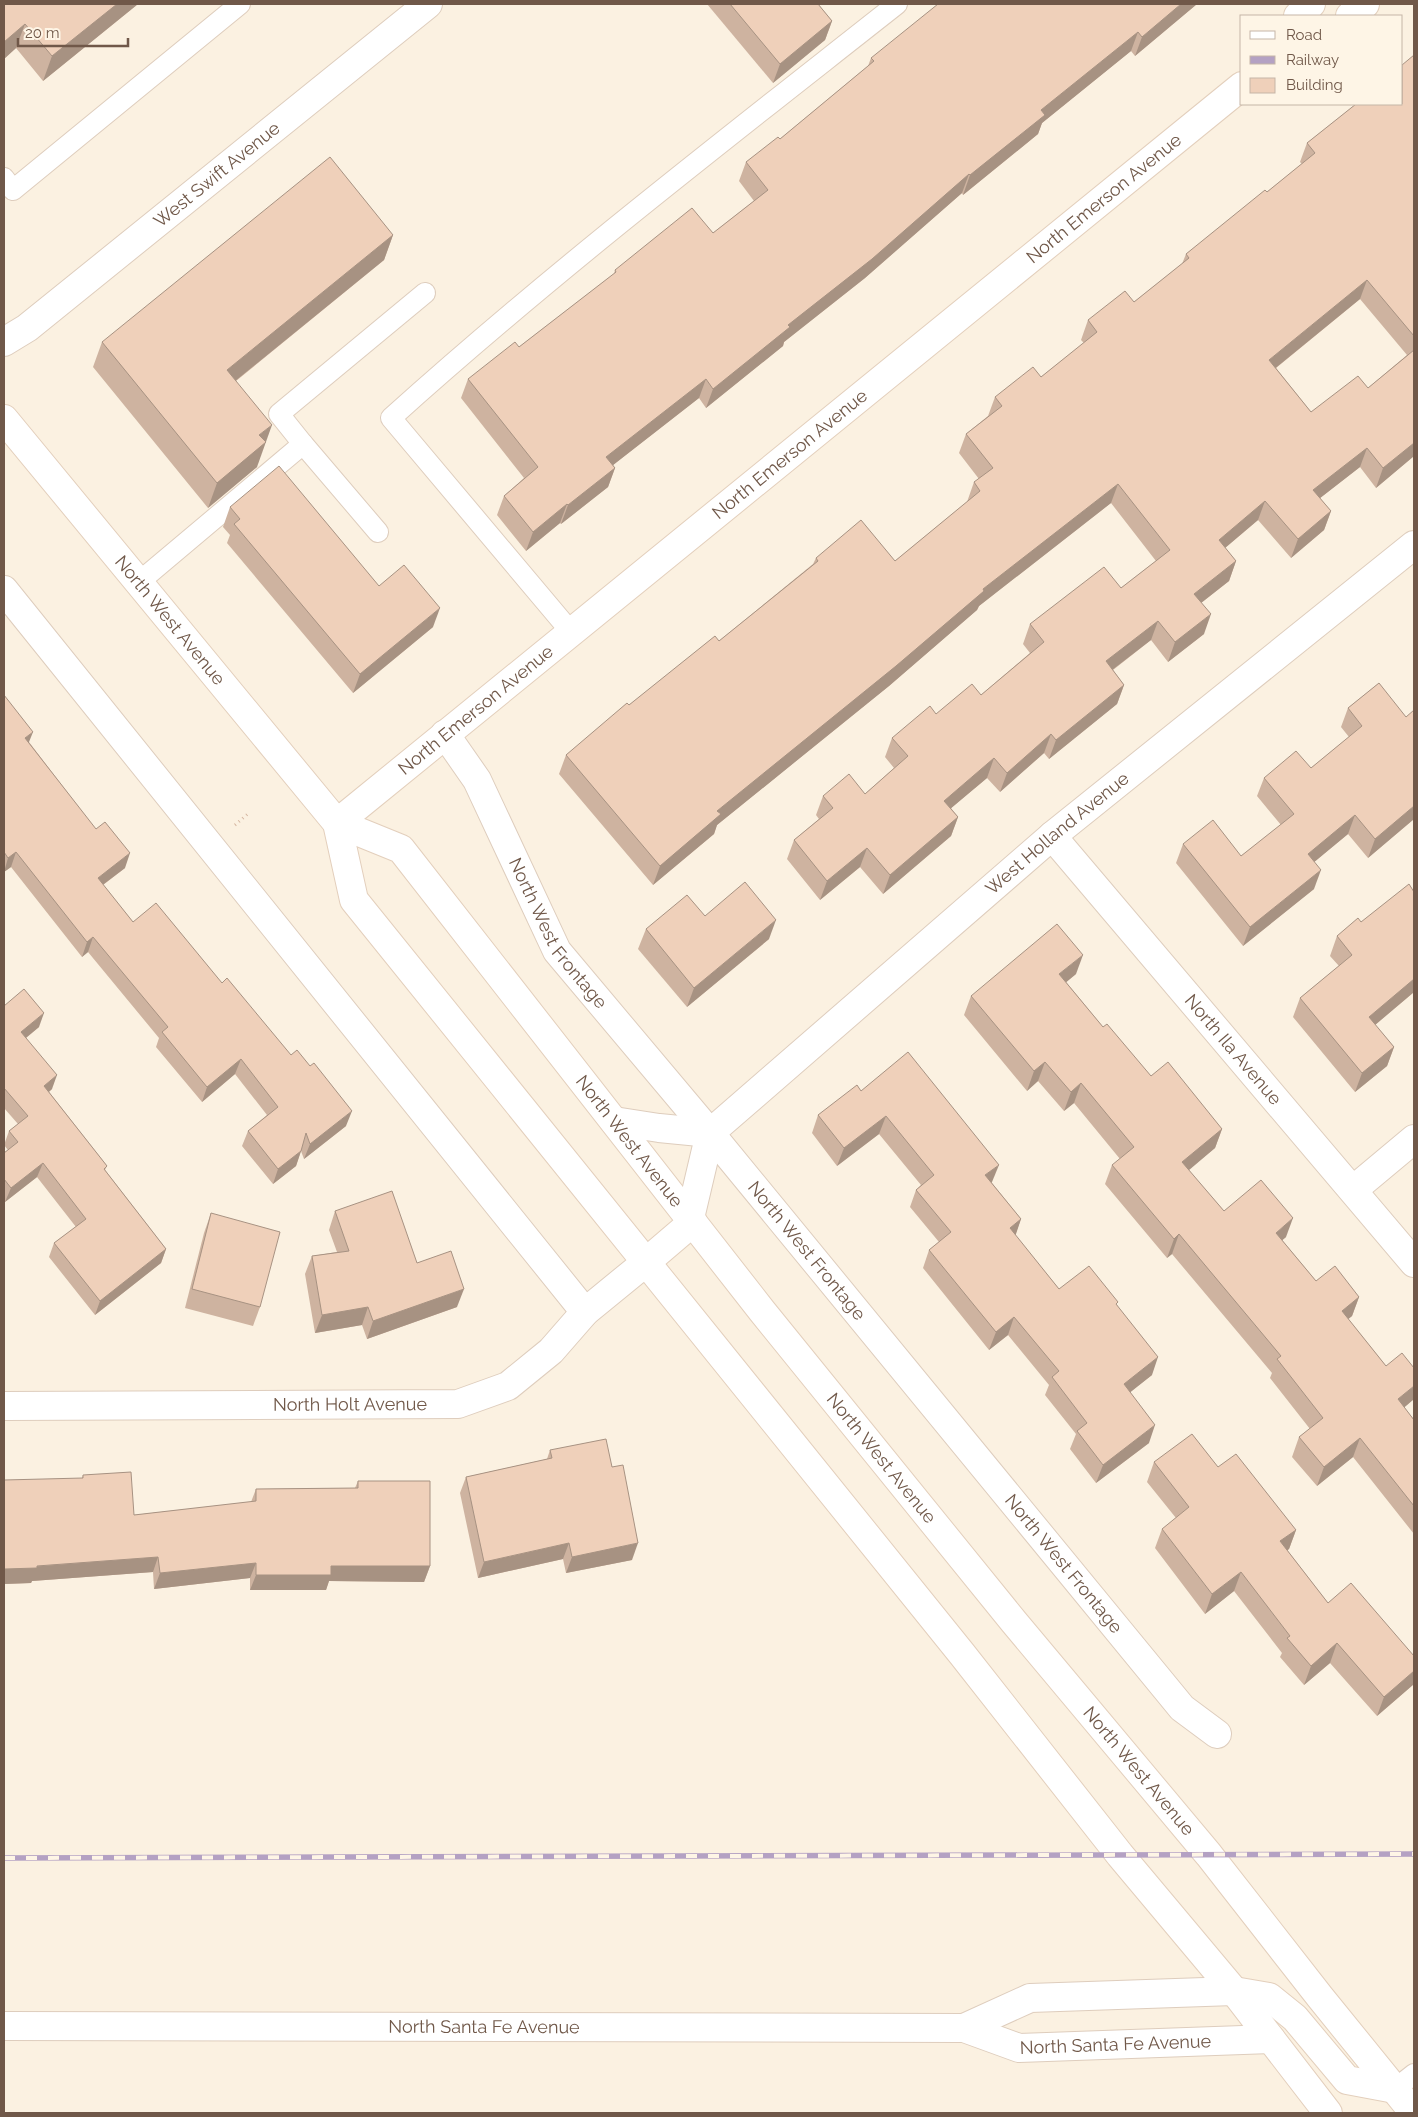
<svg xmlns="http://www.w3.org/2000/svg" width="1418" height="2117" font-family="Raleway,sans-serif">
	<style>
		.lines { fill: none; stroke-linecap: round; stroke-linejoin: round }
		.lane-casing { stroke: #decdbd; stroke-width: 22 }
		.street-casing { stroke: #decdbd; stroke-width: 30 }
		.secondary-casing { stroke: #e3cfbc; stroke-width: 30 }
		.path { stroke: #d3b39d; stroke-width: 3; stroke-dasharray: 1 4; stroke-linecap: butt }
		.lane { stroke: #fff; stroke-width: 20 }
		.street { stroke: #fff; stroke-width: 28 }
		.secondary { stroke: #fff; stroke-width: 28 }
		.rail-casing { stroke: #b4a1c3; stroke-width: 5.5 }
		.rail { stroke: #fef5e6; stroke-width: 4; stroke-dasharray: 11; stroke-linecap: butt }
		.wall { fill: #ceb3a0; fill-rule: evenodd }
		.shaded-wall { fill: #a79282 }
		.building { fill: #efd0ba; stroke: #a79282 }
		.labels { text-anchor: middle; stroke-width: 4; stroke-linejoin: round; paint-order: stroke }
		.street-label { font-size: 18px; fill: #705849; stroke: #fef5e6 }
	</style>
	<rect width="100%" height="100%" fill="#fbf1e1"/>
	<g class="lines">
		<defs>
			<g id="lane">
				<polyline points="4,178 13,190 240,4"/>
				<polyline points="303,444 279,414 425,293"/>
				<polyline points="139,582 303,444 378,532"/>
				<path d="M571 632 391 418C553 272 726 139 897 4"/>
				<polyline points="1395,2089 1414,2074"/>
			</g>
			<g id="street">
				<path id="s1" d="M4 342 27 328 428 4"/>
				<polyline points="4,590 585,1312"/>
				<path id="s2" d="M445 734 477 780 557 951 710 1133 1182 1708 1217 1734"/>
				<path id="s3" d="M1052 836 1414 1263"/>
				<polyline points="614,1121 659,1128 710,1133"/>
				<polyline points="1353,1190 1414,1139"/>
				<path id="s4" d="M690 1218 710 1133 1052 836 1414 545"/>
				<path id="s5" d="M4 1406 458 1404 508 1386 551 1351 585 1312 645 1263"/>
				<path id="s6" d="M4 2026 964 2028 1019 2048 1271 2039"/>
				<polyline points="964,2028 1030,1998 1234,1991"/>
			</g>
			<g id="secondary">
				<polyline points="1298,16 1311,4"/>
				<polyline points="1350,16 1365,4"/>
				<path id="s7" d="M4 419 337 823 354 900 962 1654 1120 1855 1234 1991 1328 2113"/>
				<path id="s8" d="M337 823 401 849 762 1311 1014 1622 1209 1855 1320 1997 1414 2113"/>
				<path id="s9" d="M337 823 1242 86"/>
				<polyline points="645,1263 693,1222"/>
				<polyline points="1234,1991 1269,1997 1295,2018 1347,2080 1395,2089"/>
			</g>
		</defs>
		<use href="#lane" class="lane-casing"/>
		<use href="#street" class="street-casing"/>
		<use href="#secondary" class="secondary-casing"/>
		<polyline class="path" points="235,825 250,812"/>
		<use href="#lane" class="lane"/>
		<use href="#street" class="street"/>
		<use href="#secondary" class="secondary"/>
		<defs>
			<polyline id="rail" points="4,1858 1414,1854"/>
		</defs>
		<use href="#rail" class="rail-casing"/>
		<use href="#rail" class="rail"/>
	</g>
	<g class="wall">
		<polygon points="4,4 138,4 43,81 16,48 4,59"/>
		<polygon points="707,4 818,4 832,21 825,40 773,83"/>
		<polygon points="1197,4 1135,56 1131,51 1042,123 1038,134 963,195 962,193 865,278 784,342 783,346 706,408 699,398 613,465 615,468 608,487 561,524 560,523 526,551 497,515 504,496 524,478 461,398 468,379 519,347 614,274 615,270 713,233 754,201 739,181 746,162 780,139 868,66 871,58"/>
		<path d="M1414 55V456L1376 488 1360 467 1320 498 1331 511 1324 530 1291 558 1258 520 1225 548 1236 561 1229 581 1201 603 1204 634 1168 662 1151 640 1113 670 1124 685 1117 704 1049 759 1044 753 1000 792 987 778 951 808 958 817 951 836 883 894 860 867 820 900 787 859 794 840 819 819 816 815 823 796 865 794 894 768 885 757 892 738 936 714 981 695 1030 653 1023 644 1030 624 1121 588 1156 561 1111 503 979 606 977 610 889 686 717 825 714 834 653 885 559 774 566 755 629 705 719 641 813 564 816 558 895 561 967 502 974 482 979 479 959 453 966 434 988 416 995 397 1041 377 1084 343 1081 340 1088 320 1134 302 1182 264 1186 254 1267 192 1302 164 1300 162 1307 143 1355 105V104H1402ZM1360 299 1407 355 1368 388 1311 412 1276 368Z"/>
		<polygon points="393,235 384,260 236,381 257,467 208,508 93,367 102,342"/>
		<polygon points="230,507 379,586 433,627 353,693 227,543 230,535 223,527"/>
		<polygon points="1379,683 1414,819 1368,858 1348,834 1314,862 1314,889 1243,946 1176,863 1183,844 1241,856 1281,825 1257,796 1264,778 1311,768 1349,737 1341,727 1348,708"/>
		<polygon points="4,695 29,742 125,868 103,885 133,922 222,983 346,1126 304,1159 301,1151 296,1166 273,1184 242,1146 248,1131 267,1115 235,1074 202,1102 156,1047 159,1038 88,952 82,957 11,867 4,872"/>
		<polygon points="1414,892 1414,992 1375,1025 1394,1047 1387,1066 1355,1092 1293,1017 1300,998 1339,966 1330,956 1337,936"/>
		<polygon points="646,929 769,939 687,1007 638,949"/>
		<polygon points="1076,974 1066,982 1103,1027 1151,1076 1222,1129 1215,1148 1188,1170 1224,1211 1286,1237 1282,1240 1316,1281 1359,1297 1352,1316 1348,1319 1386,1366 1414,1399 1404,1407 1414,1420 1414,1534 1353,1457 1317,1486 1292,1457 1299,1437 1310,1429 1270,1378 1272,1373 1172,1254 1167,1258 1105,1184 1112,1165 1120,1159 1074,1103 1064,1111 1038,1081 1027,1091 964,1015 971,996"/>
		<polygon points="4,1006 39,1027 26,1038 52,1089 49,1092 107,1166 105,1170 166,1249 161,1263 95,1315 49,1257 54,1243 76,1227 37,1177 5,1202 4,1200 4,1153 8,1150 4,1145 9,1131 18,1124 4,1108"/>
		<polygon points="861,1091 992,1182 992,1183 1021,1219 1015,1235 1059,1289 1117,1305 1152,1375 1130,1392 1149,1443 1096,1483 1070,1449 1076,1434 1045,1395 1049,1385 1008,1335 989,1350 923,1268 929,1250 939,1242 910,1207 916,1190 921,1185 879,1134 837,1166 812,1133 818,1115"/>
		<polygon points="335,1211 417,1263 457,1307 367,1339 362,1325 315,1333 305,1274 312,1256 337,1252 329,1230"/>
		<polygon points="211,1213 260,1307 253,1326 185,1308 204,1233"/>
		<polygon points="550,1450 632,1560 566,1573 563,1559 478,1578 460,1493 466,1477 547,1459"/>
		<polygon points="1154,1462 1218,1467 1296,1530 1289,1549 1287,1550 1328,1603 1414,1656 1414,1684 1377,1716 1330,1663 1304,1685 1280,1657 1282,1653 1234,1591 1205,1614 1155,1548 1162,1529 1176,1518 1147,1482"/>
		<polygon points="83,1475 134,1515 251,1502 256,1489 355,1488 358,1481 430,1566 424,1582 329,1581 326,1590 250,1590 250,1578 154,1589 153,1572 32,1581 31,1583 4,1584 82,1478"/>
	</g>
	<g class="shaded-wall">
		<polygon points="117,4 138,4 43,81 52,56"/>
		<polygon points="1181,4 1197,4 1135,56 1142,37"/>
		<polygon points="832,21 825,40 773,83 780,64"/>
		<polygon points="25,24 16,48 4,59 4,42"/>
		<polygon points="1138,32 1131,51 1042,123 1038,134 963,195 970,175 1041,110"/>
		<polygon points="969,174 962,193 865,278 784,342 783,346 706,408 713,389 788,325"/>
		<polygon points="393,235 384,260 218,395 227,370"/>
		<polygon points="1367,280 1360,299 1262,379 1269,360"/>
		<polygon points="706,379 699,398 599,476 606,457"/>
		<polygon points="272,425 257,467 208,508 217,483 259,435"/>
		<polygon points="1414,443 1414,456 1376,488 1383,468"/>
		<polygon points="1367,448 1360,467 1306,509 1313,490"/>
		<polygon points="615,468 608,487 561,524 568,505"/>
		<polygon points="1118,484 1111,503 979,606 977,610 889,686 717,825 714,834 653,885 660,866 717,811 983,589"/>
		<polygon points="1265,501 1258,520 1212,559 1219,540"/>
		<polygon points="567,504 560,523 526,551 533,532"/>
		<polygon points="1331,511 1324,530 1291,558 1298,539"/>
		<polygon points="1236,561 1229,581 1187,614 1194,594"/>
		<polygon points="440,608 433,627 353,693 360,674"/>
		<polygon points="1211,614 1204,634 1168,662 1175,642"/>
		<polygon points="1158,621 1151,640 1099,680 1106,661"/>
		<polygon points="1124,685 1117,704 1049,759 1056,740"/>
		<polygon points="33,732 27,747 25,738"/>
		<polygon points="1051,734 1044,753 1000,792 1007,773"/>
		<polygon points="994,758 987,778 937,820 944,801"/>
		<polygon points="1414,806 1414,819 1368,858 1375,839"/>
		<polygon points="1355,815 1348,834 1301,873 1308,854"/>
		<polygon points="958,817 951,836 883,894 890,875"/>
		<polygon points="867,848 860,867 820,900 827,881"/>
		<polygon points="16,852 11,867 4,872 8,858"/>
		<polygon points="130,853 125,868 92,893 98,878"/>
		<polygon points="1321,870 1314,889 1243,946 1250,927"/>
		<polygon points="776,920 769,939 687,1007 694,988"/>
		<polygon points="93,937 88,952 82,957 87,942"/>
		<polygon points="1083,955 1076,974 1052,994 1059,974"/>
		<polygon points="1414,979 1414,992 1362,1036 1369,1017"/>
		<polygon points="44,1013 39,1027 16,1046 21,1032"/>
		<polygon points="1394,1047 1387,1066 1355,1092 1362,1073"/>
		<polygon points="241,1059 235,1074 202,1102 207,1087"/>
		<polygon points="1045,1062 1038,1081 1027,1091 1034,1071"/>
		<polygon points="57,1075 52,1089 39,1100 44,1086"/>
		<polygon points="1081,1083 1074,1103 1064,1111 1071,1092"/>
		<polygon points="352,1111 346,1126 304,1159 310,1144"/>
		<polygon points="886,1116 879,1134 837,1166 844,1148"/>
		<polygon points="1222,1129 1215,1148 1175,1182 1182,1162"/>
		<polygon points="301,1151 296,1166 273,1184 278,1169"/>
		<polygon points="43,1163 37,1177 5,1202 11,1188"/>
		<polygon points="999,1165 992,1182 979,1193 985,1175"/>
		<polygon points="1293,1218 1286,1237 1269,1252 1276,1233"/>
		<polygon points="1021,1219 1015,1237 1010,1228"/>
		<polygon points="1179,1234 1172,1254 1167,1258 1174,1239"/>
		<polygon points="166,1249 161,1263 95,1315 100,1301"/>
		<polygon points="464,1289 457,1307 367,1339 373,1321"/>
		<polygon points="1359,1297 1352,1316 1335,1330 1342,1311"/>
		<polygon points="368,1307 362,1325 315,1333 322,1315"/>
		<polygon points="1014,1317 1008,1335 989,1350 996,1332"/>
		<polygon points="1158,1357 1152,1375 1118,1402 1124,1384"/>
		<polygon points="1414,1386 1414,1399 1391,1419 1398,1399"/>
		<polygon points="1155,1425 1149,1443 1096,1483 1103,1465"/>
		<polygon points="1360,1438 1353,1457 1317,1486 1324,1467"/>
		<polygon points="1296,1530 1289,1549 1273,1561 1280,1541"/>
		<polygon points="569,1543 563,1559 478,1578 484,1562"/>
		<polygon points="638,1543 632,1560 566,1573 572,1557"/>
		<polygon points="158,1557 153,1572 32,1581 31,1583 4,1584 4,1569"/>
		<polygon points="256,1563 250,1578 154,1589 160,1573"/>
		<polygon points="331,1566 430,1566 424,1582 329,1581 326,1590 250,1590 256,1575"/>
		<polygon points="1241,1572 1234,1591 1205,1614 1212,1594"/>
		<polygon points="1337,1643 1330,1663 1304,1685 1311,1666"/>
		<polygon points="1414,1671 1414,1684 1377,1716 1384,1697"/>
	</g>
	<g class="building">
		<polygon points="4,4 117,4 52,56 25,24 4,42"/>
		<polygon points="730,4 818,4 832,21 780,64"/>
		<polygon points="938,4 1181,4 1142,37 1138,32 1041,110 1045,115 970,175 969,174 872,259 788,325 790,327 713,389 706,379 606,457 615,468 568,505 567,504 533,532 504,496 538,467 468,379 515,342 519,347 616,272 615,270 692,208 713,233 768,190 746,162 778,137 780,139 874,61 871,58"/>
		<polygon points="1414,55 1414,336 1367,280 1269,360 1311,412 1358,376 1368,388 1414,350 1414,443 1383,468 1367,448 1313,490 1331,511 1298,539 1265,501 1219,540 1236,561 1194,594 1211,614 1175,642 1158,621 1106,661 1124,685 1056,740 1051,734 1007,773 994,758 944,801 958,817 890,875 867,848 827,881 794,840 833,808 823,796 849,774 865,794 908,756 892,738 930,706 936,714 972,684 981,695 1044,642 1030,624 1104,567 1121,588 1170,550 1118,484 983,589 984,591 896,666 717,811 721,814 660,866 566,755 627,703 629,705 715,636 719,641 818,561 816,558 861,520 895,561 980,491 974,482 993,468 966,434 1002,406 995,397 1033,367 1041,377 1097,332 1088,320 1125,291 1134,302 1189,258 1186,254 1265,190 1267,192 1315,153 1307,143 1356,104 1402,104 1402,65"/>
		<polygon points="330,157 393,235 227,370 272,425 259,435 266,442 217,483 102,342"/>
		<polygon points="279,466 379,586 404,565 440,608 360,674 234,524 240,519 230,507"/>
		<polygon points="1379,683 1406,717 1414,710 1414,806 1375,839 1355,815 1308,854 1321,870 1250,927 1183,844 1213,820 1241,856 1294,814 1264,778 1296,751 1311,768 1362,726 1348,708"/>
		<polygon points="4,695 33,732 25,738 96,829 105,822 130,853 98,878 133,922 156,903 222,983 227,978 291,1055 297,1050 310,1066 314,1063 352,1111 310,1144 306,1133 301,1151 278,1169 248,1131 278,1107 241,1059 207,1087 162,1032 168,1027 93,937 87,942 16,852 8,858 4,852"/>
		<polygon points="745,882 776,920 694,988 646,929 687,895 705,916"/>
		<polygon points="1409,884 1414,892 1414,979 1369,1017 1394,1047 1362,1073 1300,998 1352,955 1337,936 1358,918 1361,922"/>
		<polygon points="1057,924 1083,955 1059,974 1103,1027 1107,1024 1151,1076 1168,1062 1222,1129 1182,1162 1224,1211 1261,1180 1293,1218 1276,1233 1316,1281 1335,1266 1359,1297 1342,1311 1386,1366 1402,1353 1414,1368 1414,1386 1398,1399 1414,1420 1414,1506 1360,1438 1324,1467 1299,1437 1323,1418 1277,1359 1281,1356 1179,1234 1174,1239 1112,1165 1134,1147 1081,1083 1071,1092 1045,1062 1034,1071 971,996"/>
		<polygon points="24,989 44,1013 21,1032 57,1075 44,1086 107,1166 104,1169 166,1249 100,1301 54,1243 86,1219 43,1163 11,1188 4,1179 4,1153 18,1142 9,1131 28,1116 4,1088 4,1006"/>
		<polygon points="908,1052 999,1165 985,1175 1021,1219 1010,1228 1059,1289 1089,1266 1118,1302 1116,1304 1158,1357 1124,1384 1155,1425 1103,1465 1077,1431 1087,1423 1052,1377 1059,1371 1014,1317 996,1332 929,1250 951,1232 916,1190 934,1175 886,1116 844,1148 818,1115 857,1085 861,1091"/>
		<polygon points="392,1191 417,1263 451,1251 464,1289 373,1321 368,1307 322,1315 312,1256 349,1251 335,1211"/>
		<polygon points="211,1213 280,1232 260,1307 192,1289"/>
		<polygon points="1192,1434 1218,1467 1236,1454 1296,1530 1280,1541 1328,1603 1351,1583 1414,1656 1414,1671 1384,1697 1337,1643 1311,1666 1287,1638 1290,1636 1241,1572 1212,1594 1162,1529 1189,1507 1154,1462"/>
		<polygon points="606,1439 612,1467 623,1465 638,1543 572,1557 569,1543 484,1562 466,1477 552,1458 550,1450"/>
		<polygon points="131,1472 134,1515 256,1501 256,1489 358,1488 358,1481 430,1481 430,1566 331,1566 331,1575 256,1575 256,1563 160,1573 158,1557 37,1566 37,1568 4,1569 4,1480 83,1478 83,1475"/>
	</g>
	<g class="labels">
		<g class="street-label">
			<text dy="6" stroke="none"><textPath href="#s1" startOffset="271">West Swift Avenue</textPath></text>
			<text dy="6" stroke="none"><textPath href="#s9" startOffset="989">North Emerson Avenue</textPath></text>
			<text dy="6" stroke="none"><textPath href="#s9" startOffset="584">North Emerson Avenue</textPath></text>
			<text dy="6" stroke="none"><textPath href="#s7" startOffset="261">North West Avenue</textPath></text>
			<text dy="6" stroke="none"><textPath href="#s9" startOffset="179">North Emerson Avenue</textPath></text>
			<text dy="6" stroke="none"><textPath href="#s4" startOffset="546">West Holland Avenue</textPath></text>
			<text dy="6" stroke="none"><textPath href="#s2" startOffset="230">North West Frontage</textPath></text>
			<text dy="6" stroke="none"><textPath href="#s3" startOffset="280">North Ila Avenue</textPath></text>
			<text dy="6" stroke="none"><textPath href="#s8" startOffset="440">North West Avenue</textPath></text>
			<text dy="6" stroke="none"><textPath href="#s2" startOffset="635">North West Frontage</textPath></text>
			<text dy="6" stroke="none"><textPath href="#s5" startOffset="346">North Holt Avenue</textPath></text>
			<text dy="6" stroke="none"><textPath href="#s8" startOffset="845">North West Avenue</textPath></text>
			<text dy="6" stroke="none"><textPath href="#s2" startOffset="1040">North West Frontage</textPath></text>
			<text dy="6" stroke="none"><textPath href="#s8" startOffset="1250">North West Avenue</textPath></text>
			<text dy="6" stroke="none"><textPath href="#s6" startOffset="480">North Santa Fe Avenue</textPath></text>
			<text dy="6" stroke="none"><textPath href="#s6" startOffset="1115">North Santa Fe Avenue</textPath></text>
		</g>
	</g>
	<rect width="1418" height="2117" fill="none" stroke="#705849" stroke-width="10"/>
	<rect x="1240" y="15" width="162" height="90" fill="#fef5e6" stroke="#c5b6a7"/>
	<rect x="1250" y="31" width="25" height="8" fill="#ffffff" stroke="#c5b6a7"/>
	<text x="1286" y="40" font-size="15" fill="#705849">Road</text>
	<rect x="1250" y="56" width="25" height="8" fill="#b4a1c3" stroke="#c5b6a7"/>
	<text x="1286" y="65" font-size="15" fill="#705849">Railway</text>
	<rect x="1250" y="78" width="25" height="15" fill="#efd0ba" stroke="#c5b6a7"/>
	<text x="1286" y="90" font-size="15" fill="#705849">Building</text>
	<path d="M18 38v8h110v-8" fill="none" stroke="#705849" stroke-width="2.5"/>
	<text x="25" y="38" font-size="15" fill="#705849" stroke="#fef5e6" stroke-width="4" paint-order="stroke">20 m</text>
</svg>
